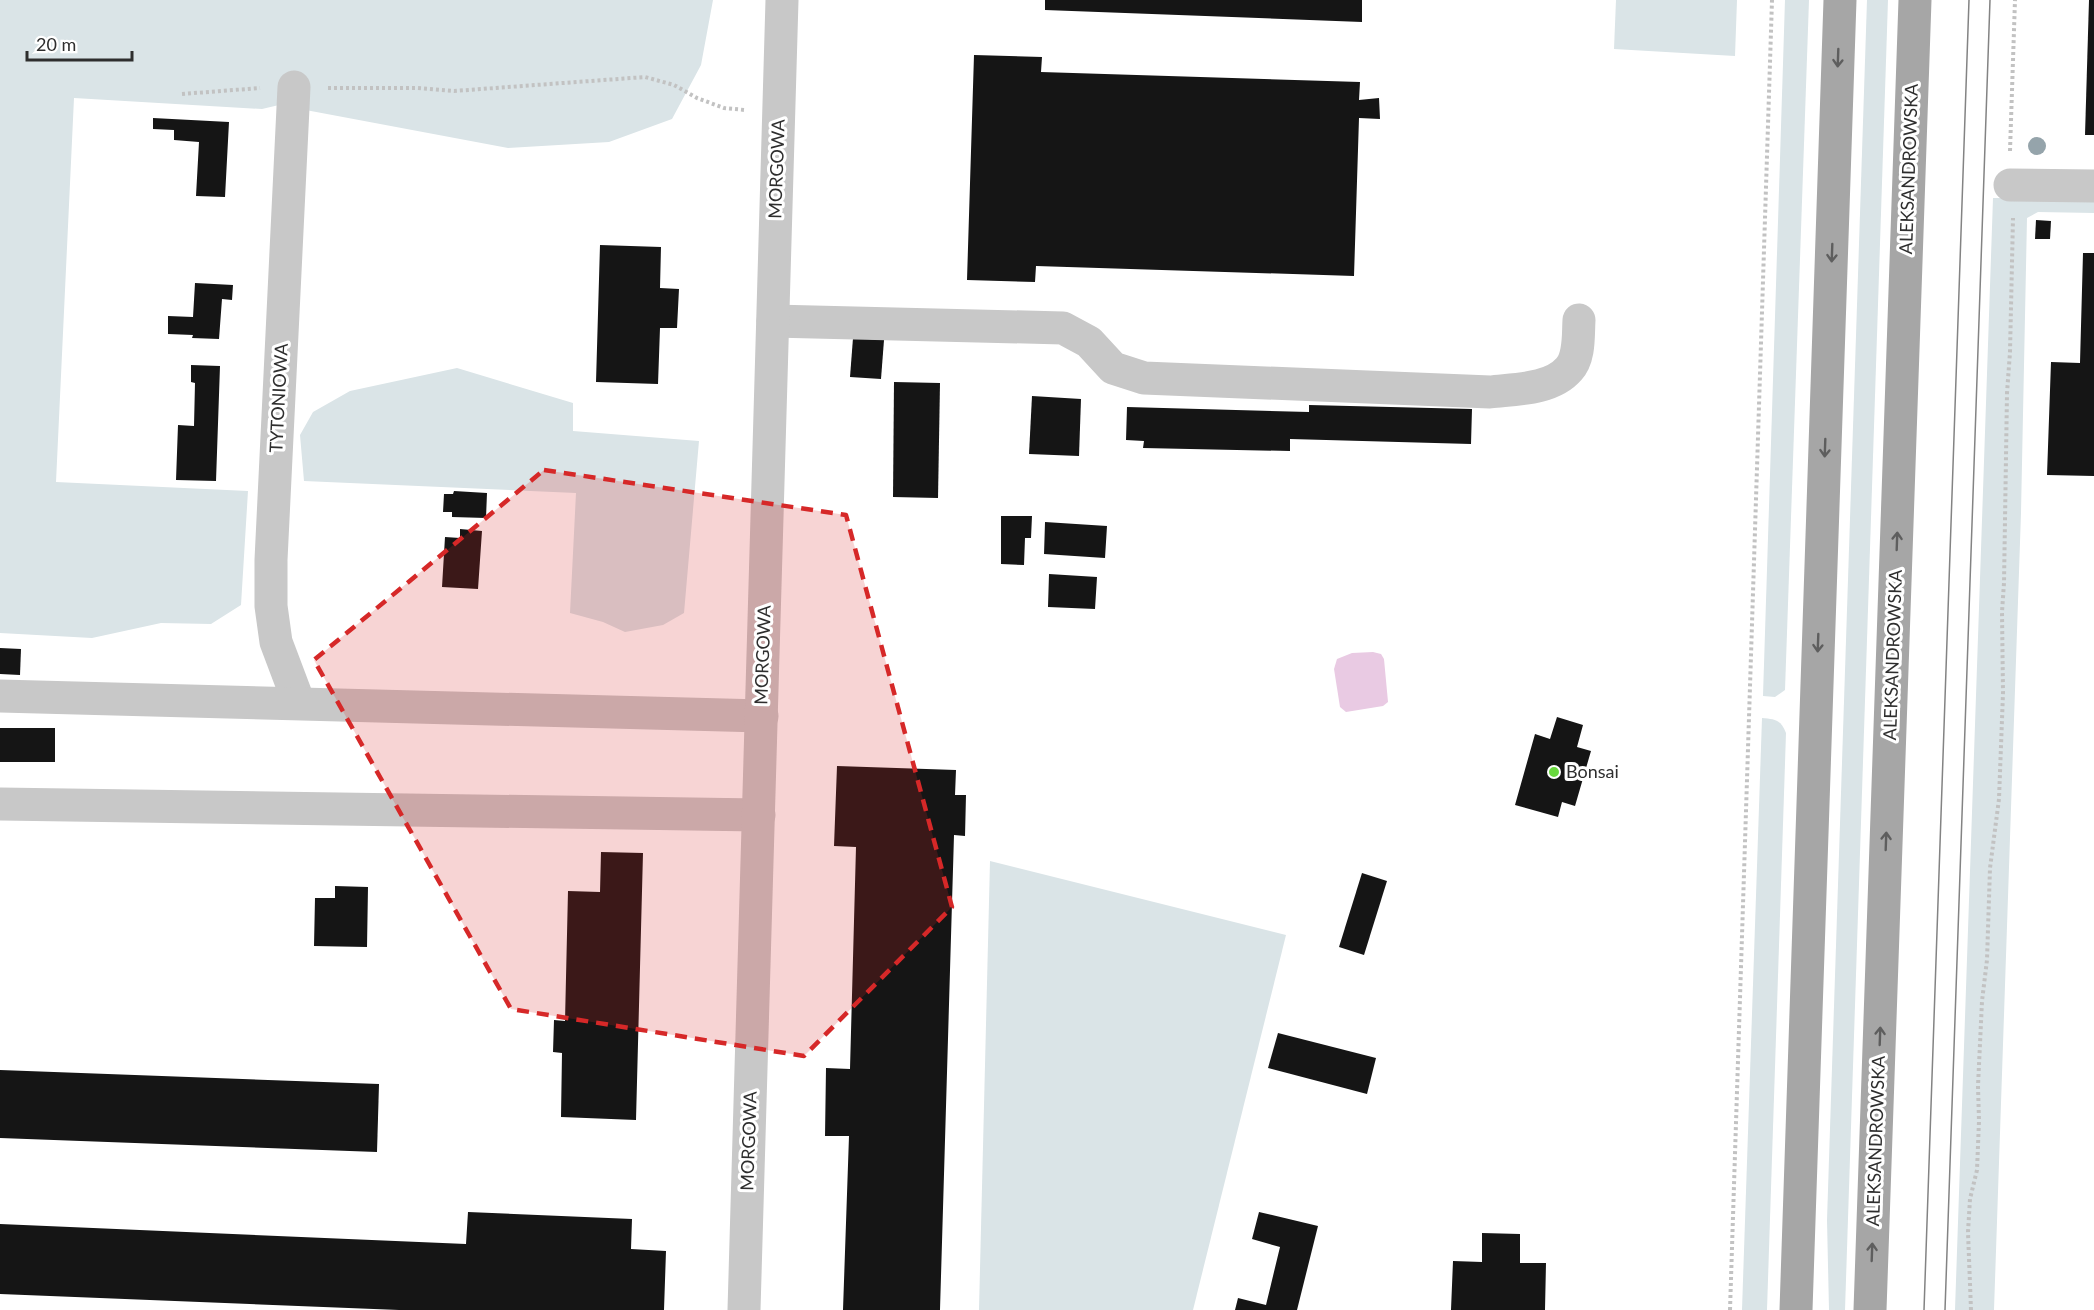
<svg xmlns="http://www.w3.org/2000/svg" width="2094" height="1310" font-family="Lato,sans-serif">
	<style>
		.green { fill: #dae4e7 }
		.water { fill: #e9cae3 }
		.building { fill: #151515 }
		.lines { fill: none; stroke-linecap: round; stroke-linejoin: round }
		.path { stroke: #c2c2c2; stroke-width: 4; stroke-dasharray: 3 3; stroke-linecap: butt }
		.minor { stroke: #c8c8c8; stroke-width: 33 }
		.major { stroke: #a6a6a6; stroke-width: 33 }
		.tram { stroke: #838383; stroke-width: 1.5 }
		.tree { fill: #95a4ab }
		.oneway { stroke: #5e5e5e }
		.marked { fill: #d62828; fill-opacity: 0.2; stroke: #d62828; stroke-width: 4.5; stroke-dasharray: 12 8; stroke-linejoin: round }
		.poi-dot { fill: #68d83d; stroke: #fff; stroke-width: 2 }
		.labels { text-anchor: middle; stroke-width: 6; stroke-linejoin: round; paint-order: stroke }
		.street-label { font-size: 18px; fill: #2e2e2e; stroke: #fff }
		.poi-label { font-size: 18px; fill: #2e2e2e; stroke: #fff; text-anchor: start }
	</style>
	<rect width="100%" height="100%" fill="#fff"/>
	<g class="green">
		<polygon points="0,0 713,0 701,65 672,119 609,142 508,148 279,105 262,109 74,98 56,482 248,491 241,605 211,624 161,623 92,638 0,633"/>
		<polygon points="1616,0 1737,0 1735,56 1614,49"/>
		<polygon points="1785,0 1809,0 1785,690 1775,697 1763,696"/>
		<polygon points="1867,0 1888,0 1845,1310 1829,1310 1827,1220"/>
		<polygon points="1993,198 2094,198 2094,213 2038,212 2027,218 2021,513 1994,1310 1955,1310"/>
		<polygon points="457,368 573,403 573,431 699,441 684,613 663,625 625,632 603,622 570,613 576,493 304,481 300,435 313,412 350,391"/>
		<path d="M1762 718C1775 719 1781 720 1786 733L1767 1310H1742Z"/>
		<polygon points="990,861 1286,935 1193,1310 979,1310"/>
	</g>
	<polygon class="water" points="1373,652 1381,654 1384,659 1388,702 1383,706 1346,712 1340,707 1334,669 1337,659 1352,653"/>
	<g class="building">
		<polygon points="1045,0 1362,0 1362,22 1045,10"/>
		<polygon points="2089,0 2094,0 2094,135 2085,135"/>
		<polygon points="974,55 1042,57 1041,72 1360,82 1359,100 1379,98 1380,119 1359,118 1354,276 1036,266 1035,282 967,280"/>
		<polygon points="153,118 229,122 225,197 196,196 199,142 174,140 174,130 153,129"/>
		<polygon points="2036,220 2051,221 2050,239 2035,239"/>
		<polygon points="600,245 661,247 660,288 679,289 677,328 660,328 658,384 596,382"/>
		<polygon points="2083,253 2094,253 2094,476 2047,475 2051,362 2080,363"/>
		<polygon points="195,283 233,285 232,300 222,299 219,339 192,338 193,335 168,334 168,316 193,317"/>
		<polygon points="853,338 884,340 881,379 850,377"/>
		<polygon points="191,365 220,366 216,481 176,480 178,425 194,426 195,383 191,382"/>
		<polygon points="894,382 940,383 938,498 893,497"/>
		<polygon points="1032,396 1081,399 1079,456 1029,454"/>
		<polygon points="1309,405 1472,409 1471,444 1290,439 1290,451 1143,448 1144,441 1126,440 1127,407 1309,412"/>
		<polygon points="454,491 487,493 486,518 452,517 452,512 443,512 444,494 453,494"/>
		<polygon points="1001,516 1032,516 1031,538 1025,538 1024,565 1001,564"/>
		<polygon points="1045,522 1107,526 1105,558 1044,554"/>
		<polygon points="460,529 482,531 478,589 442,587 445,537 460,538"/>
		<polygon points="1049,574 1097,577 1095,609 1048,607"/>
		<polygon points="0,648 21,649 20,675 0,674"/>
		<polygon points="1557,717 1583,725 1577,747 1591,751 1575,806 1562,802 1558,817 1515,805 1535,734 1550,739"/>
		<rect x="0" y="728" width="55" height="34"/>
		<polygon points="837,766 956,770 955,795 966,795 965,836 954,835 940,1310 843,1310 849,1136 825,1136 826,1068 850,1069 856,847 834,846"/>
		<polygon points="601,852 643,853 636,1120 561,1117 562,1053 553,1052 554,1020 565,1021 568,891 600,892"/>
		<polygon points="1362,873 1387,881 1364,955 1339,947"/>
		<polygon points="335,886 368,887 367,947 314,946 315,898 335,898"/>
		<polygon points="1278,1033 1376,1058 1367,1094 1268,1068"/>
		<polygon points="0,1070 379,1084 377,1152 0,1138"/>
		<polygon points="468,1212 632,1219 631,1249 666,1251 664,1310 399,1310 0,1294 0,1224 466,1244"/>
		<polygon points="1259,1212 1318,1226 1297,1310 1235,1310 1238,1298 1266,1305 1280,1247 1252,1239"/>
		<polygon points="1482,1233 1520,1234 1520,1263 1546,1263 1545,1310 1451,1310 1453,1261 1482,1262"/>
	</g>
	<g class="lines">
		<g class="path">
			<polyline points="328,88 417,88 454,91 645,77 674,85 697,98 724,108 745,110"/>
			<polyline points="182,94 260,88"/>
			<polyline points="2010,151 2015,0"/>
			<polyline points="1730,1310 1772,0"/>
			<polyline points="1971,1310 1968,1232 1970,1199 1977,1170 1979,1121 1978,1086 1982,1001 1987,960 1990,868 1999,799 2003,693 2002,612 2004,583 2007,393 2010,352 2013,218"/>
		</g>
		<g class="minor">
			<polyline points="294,87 271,560 271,606 276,642 299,703"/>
			<polyline points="2010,185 2094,186"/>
			<path d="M773 321 1063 328 1089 342 1113 368 1144 378 1490 392C1514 389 1551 390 1569 369 1580 357 1578 335 1579 320"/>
			<polyline points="0,696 762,716"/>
			<polyline points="0,804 759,815"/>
			<polyline points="744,1310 782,0"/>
		</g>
		<g class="major">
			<polyline points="1796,1310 1840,0"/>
			<polyline points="1870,1310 1915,0"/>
		</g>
		<g class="tram">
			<polyline points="1924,1310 1969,0"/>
			<polyline points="1945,1310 1990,0"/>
		</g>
	</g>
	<circle class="tree" cx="2037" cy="146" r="9"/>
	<defs><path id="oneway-shaft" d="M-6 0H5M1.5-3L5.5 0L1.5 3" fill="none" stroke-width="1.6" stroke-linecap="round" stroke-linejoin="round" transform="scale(1.5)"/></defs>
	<g class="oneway">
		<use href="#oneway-shaft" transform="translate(1838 58) rotate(92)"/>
		<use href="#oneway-shaft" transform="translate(1832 253) rotate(92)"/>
		<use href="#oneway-shaft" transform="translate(1825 448) rotate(92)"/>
		<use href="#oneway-shaft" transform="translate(1897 541) rotate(-88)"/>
		<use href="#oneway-shaft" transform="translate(1818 643) rotate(92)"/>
		<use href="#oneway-shaft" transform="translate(1886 841) rotate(-88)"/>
		<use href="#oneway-shaft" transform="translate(1880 1036) rotate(-88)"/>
		<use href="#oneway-shaft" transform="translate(1872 1252) rotate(-88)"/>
	</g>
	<path class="marked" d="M544 470 846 515 952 907 804 1056 511 1009 314 660Z"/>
	<circle class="poi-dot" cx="1554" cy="772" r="6"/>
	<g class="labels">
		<g class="street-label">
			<text transform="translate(777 169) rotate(-88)" y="6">MORGOWA</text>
			<text transform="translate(1909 169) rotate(-88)" y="6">ALEKSANDROWSKA</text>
			<text transform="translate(279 398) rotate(-87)" y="6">TYTONIOWA</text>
			<text transform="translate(763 655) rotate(-88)" y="6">MORGOWA</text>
			<text transform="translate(1893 655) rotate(-88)" y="6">ALEKSANDROWSKA</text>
			<text transform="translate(749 1141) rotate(-88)" y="6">MORGOWA</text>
			<text transform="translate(1876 1141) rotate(-88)" y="6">ALEKSANDROWSKA</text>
		</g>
		<g class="poi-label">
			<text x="1566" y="778">Bonsai</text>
		</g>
	</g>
	<path d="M27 51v9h105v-9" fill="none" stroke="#2e2e2e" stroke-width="3"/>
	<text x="36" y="51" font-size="18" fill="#2e2e2e" stroke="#ffffff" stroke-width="4.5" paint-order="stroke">20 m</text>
</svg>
